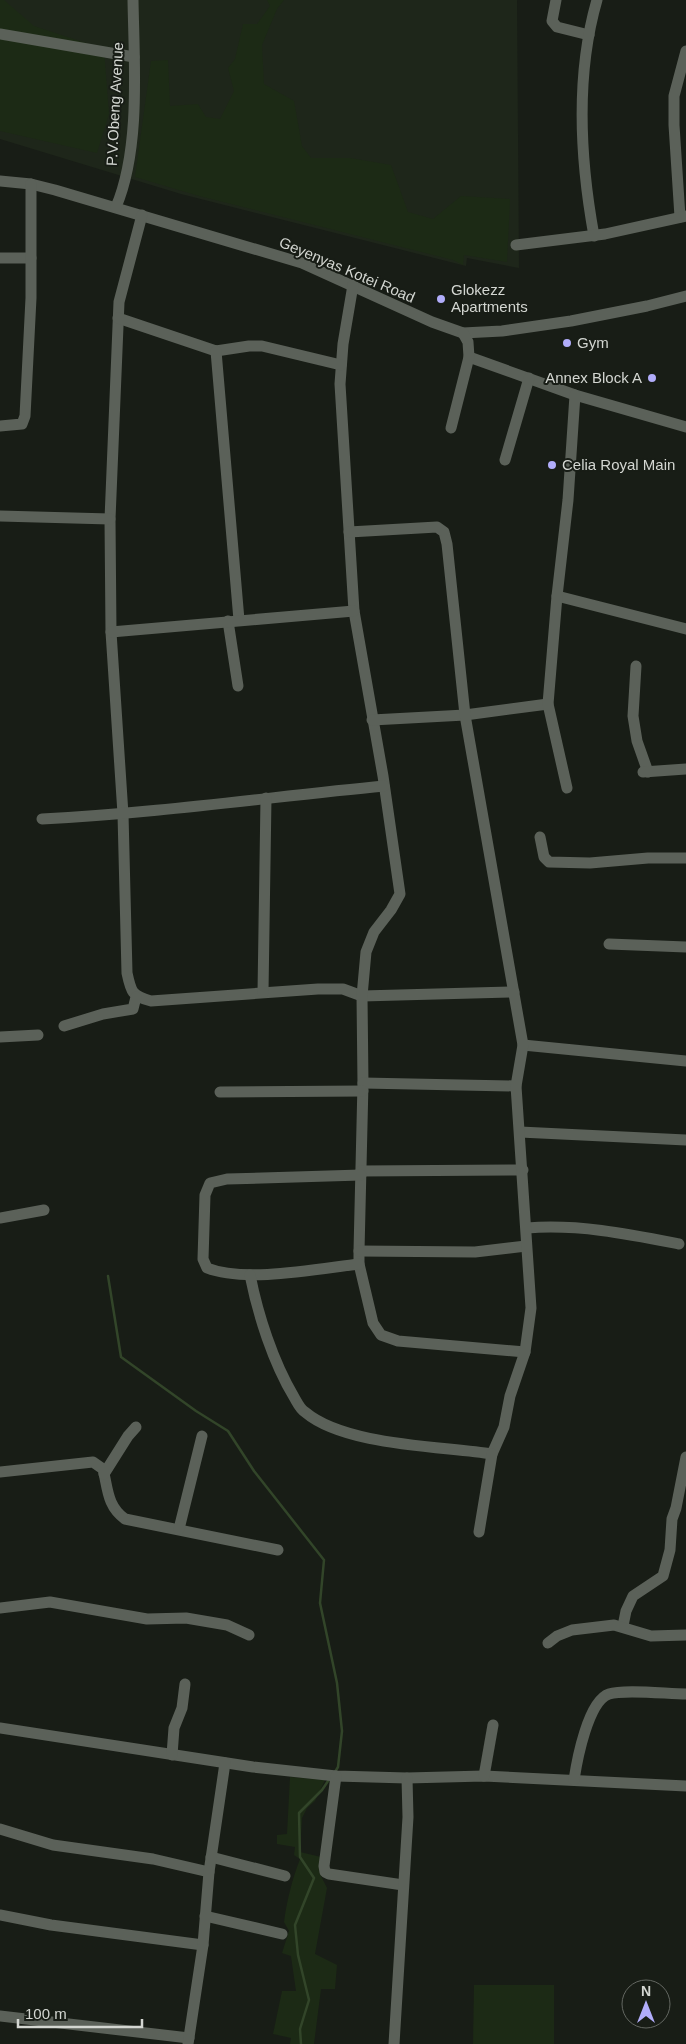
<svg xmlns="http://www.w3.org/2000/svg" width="686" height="2044" font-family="Arial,sans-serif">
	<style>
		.built { fill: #1e261a }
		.green { fill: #1c2a15 }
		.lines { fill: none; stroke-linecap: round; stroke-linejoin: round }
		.stream { stroke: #324529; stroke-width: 2.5 }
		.minor { stroke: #5b6159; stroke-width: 11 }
		.poi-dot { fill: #b1adfa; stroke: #181d16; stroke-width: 2 }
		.labels { text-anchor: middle; stroke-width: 4; stroke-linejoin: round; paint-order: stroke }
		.street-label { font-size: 15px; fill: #d3d6d1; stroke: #181d16 }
		.poi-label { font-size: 15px; fill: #d3d6d1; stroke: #181d16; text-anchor: start }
	</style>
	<rect width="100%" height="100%" fill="#181d16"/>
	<polygon class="built" points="0,0 517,0 519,268 467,258 466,266 181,194 0,139"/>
	<g class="green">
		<polygon points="0,0 4,0 34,26 104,49 109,114 97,153 0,131"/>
		<polygon points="267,0 284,0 277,9 262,45 264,84 294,101 302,146 311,158 350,158 391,165 408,212 433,219 461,196 510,199 507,262 464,255 463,265 453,260 199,196 135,177 151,61 168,60 170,106 198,104 206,117 220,119 234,91 228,68 235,59 243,24 257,24 270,6"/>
		<path d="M290 1777 325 1780 315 1801 307 1808 302 1818 300 1852 321 1857 320 1874 327 1888 315 1954 337 1965 335 1989H321L314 2044H290L291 2038 273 2034 282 1991H296L291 1956 282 1953 289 1931 284 1922C287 1900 292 1880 300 1859L294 1855 295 1847 277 1844V1835L287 1834Z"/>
		<polygon points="474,1985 554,1985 554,2044 473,2044"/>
	</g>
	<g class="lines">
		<g class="stream">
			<polyline points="108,1276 121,1357 196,1411 228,1431 254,1471 324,1560 320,1603 337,1683 342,1731 338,1767 335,1772"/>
			<polyline points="301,2044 300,2029 309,2000 298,1955 295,1925 314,1878 300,1857 299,1813 322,1790 330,1778"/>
		</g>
		<g class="minor">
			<polyline points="556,0 552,21 557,27 589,35"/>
			<polyline points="0,34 134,57"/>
			<polyline points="0,181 31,184 55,190 302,263 432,322 463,333 502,331 571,321 647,306 686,296"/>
			<path d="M116 207C141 148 134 63 133 0"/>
			<path d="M142 215 119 302 110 519 111 632 123 814 127 973C131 992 132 996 151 1001L318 989H343L362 996 514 992"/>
			<polyline points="680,217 674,125 674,96 686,51"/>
			<path d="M594 236C580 159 575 76 597 0"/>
			<polyline points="516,245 605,234 686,216"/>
			<polyline points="0,258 31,258"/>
			<polyline points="353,285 343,344 340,384 354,611 383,776 400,894 391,910 374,932 366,952 362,996 363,1083 359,1251 359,1264 373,1323 381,1335 398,1341 525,1352"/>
			<polyline points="118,318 216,351 249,346 262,346 341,365"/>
			<polyline points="216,351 239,620"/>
			<polyline points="469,357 575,395 686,427"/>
			<polyline points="0,426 22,424 25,416 31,298 31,184"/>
			<polyline points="451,428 469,357 468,342 463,333"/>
			<polyline points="505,460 529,378"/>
			<polyline points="0,516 110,519"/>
			<polyline points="557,596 686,629"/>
			<polyline points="228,621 238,686"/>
			<polyline points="111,632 354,611"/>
			<polyline points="636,666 633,716 637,741 648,772"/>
			<polyline points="372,720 465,715 548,704"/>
			<polyline points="643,772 686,769"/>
			<polyline points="567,788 548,704 557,596 568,500 575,395"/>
			<path d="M42 819C157 813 270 797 384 786"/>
			<polyline points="540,837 544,857 549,862 590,863 648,858 686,858"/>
			<polyline points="609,944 686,947"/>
			<polyline points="263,992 266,798"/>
			<polyline points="64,1026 103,1014 133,1009 136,997"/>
			<polyline points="0,1037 38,1035"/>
			<polyline points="523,1045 686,1061"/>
			<polyline points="363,1083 516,1086"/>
			<polyline points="220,1092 363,1091"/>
			<polyline points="520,1132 686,1140"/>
			<polyline points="361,1171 523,1170"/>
			<polyline points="0,1218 44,1210"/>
			<path d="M527 1228C579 1224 628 1234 679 1244"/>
			<polyline points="359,1251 475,1252 526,1246"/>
			<path d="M359 1264C317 1269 245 1283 207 1268L203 1259 205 1195 210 1183 227 1179 361 1175"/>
			<path d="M250 1275C258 1315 273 1362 294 1397 297 1402 300 1409 305 1412 345 1446 441 1446 492 1454L504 1427 510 1396 525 1352 531 1308 516 1086 523 1045 465 715 447 544 444 532 437 527 349 532"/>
			<path d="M0 1472 93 1462 103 1469C108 1489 107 1506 125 1519L278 1550"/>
			<polyline points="104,1474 128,1436 136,1427"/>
			<polyline points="179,1529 202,1436"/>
			<polyline points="479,1532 492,1454"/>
			<polyline points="0,1608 50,1602 147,1619 186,1618 227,1625 249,1635"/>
			<polyline points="623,1626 626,1611 633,1596 663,1576 670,1550 672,1519 676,1508 686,1457"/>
			<polyline points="548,1643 557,1636 572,1630 614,1625 651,1636 686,1635"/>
			<polyline points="0,1728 253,1767 336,1776 407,1778 484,1776 686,1786"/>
			<polyline points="172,1755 174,1728 182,1708 185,1684"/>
			<polyline points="336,1776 324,1866 325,1872 329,1874 403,1885"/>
			<polyline points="484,1776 493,1725"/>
			<path d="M574 1780C577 1760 588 1701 609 1694 624 1689 668 1694 686 1694"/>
			<polyline points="0,1829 53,1845 153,1859 209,1872"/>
			<polyline points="211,1857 285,1876"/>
			<polyline points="0,1915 51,1925 203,1945"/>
			<polyline points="205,1916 282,1934"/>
			<polyline points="0,2016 189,2038"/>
			<polyline points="188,2044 203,1945 209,1872 225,1763"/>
			<polyline points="394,2044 408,1817 407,1778"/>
		</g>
	</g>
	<g class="poi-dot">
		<circle cx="441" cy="299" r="5"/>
		<circle cx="567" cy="343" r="5"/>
		<circle cx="652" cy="378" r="5"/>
		<circle cx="552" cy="465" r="5"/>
	</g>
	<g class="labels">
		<g class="street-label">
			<text transform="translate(115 104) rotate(-87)" y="5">P.V.Obeng Avenue</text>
			<text transform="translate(347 270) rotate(23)" y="5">Geyenyas Kotei Road</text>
		</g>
		<g class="poi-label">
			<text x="451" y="295">Glokezz<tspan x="451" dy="17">Apartments</tspan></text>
			<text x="577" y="348">Gym</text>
			<text x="642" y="383" text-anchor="end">Annex Block A</text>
			<text x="562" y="470">Celia Royal Main</text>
		</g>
	</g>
	<g transform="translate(646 2004)"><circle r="24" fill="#181d16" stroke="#636761"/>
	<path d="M0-4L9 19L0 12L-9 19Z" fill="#b1adfa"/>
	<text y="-8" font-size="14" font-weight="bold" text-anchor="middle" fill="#d3d6d1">N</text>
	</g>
	<path d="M18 2019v8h124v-8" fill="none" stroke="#d3d6d1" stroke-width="2.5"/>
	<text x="25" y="2019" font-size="15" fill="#d3d6d1" stroke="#181d16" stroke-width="4" paint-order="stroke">100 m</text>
</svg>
